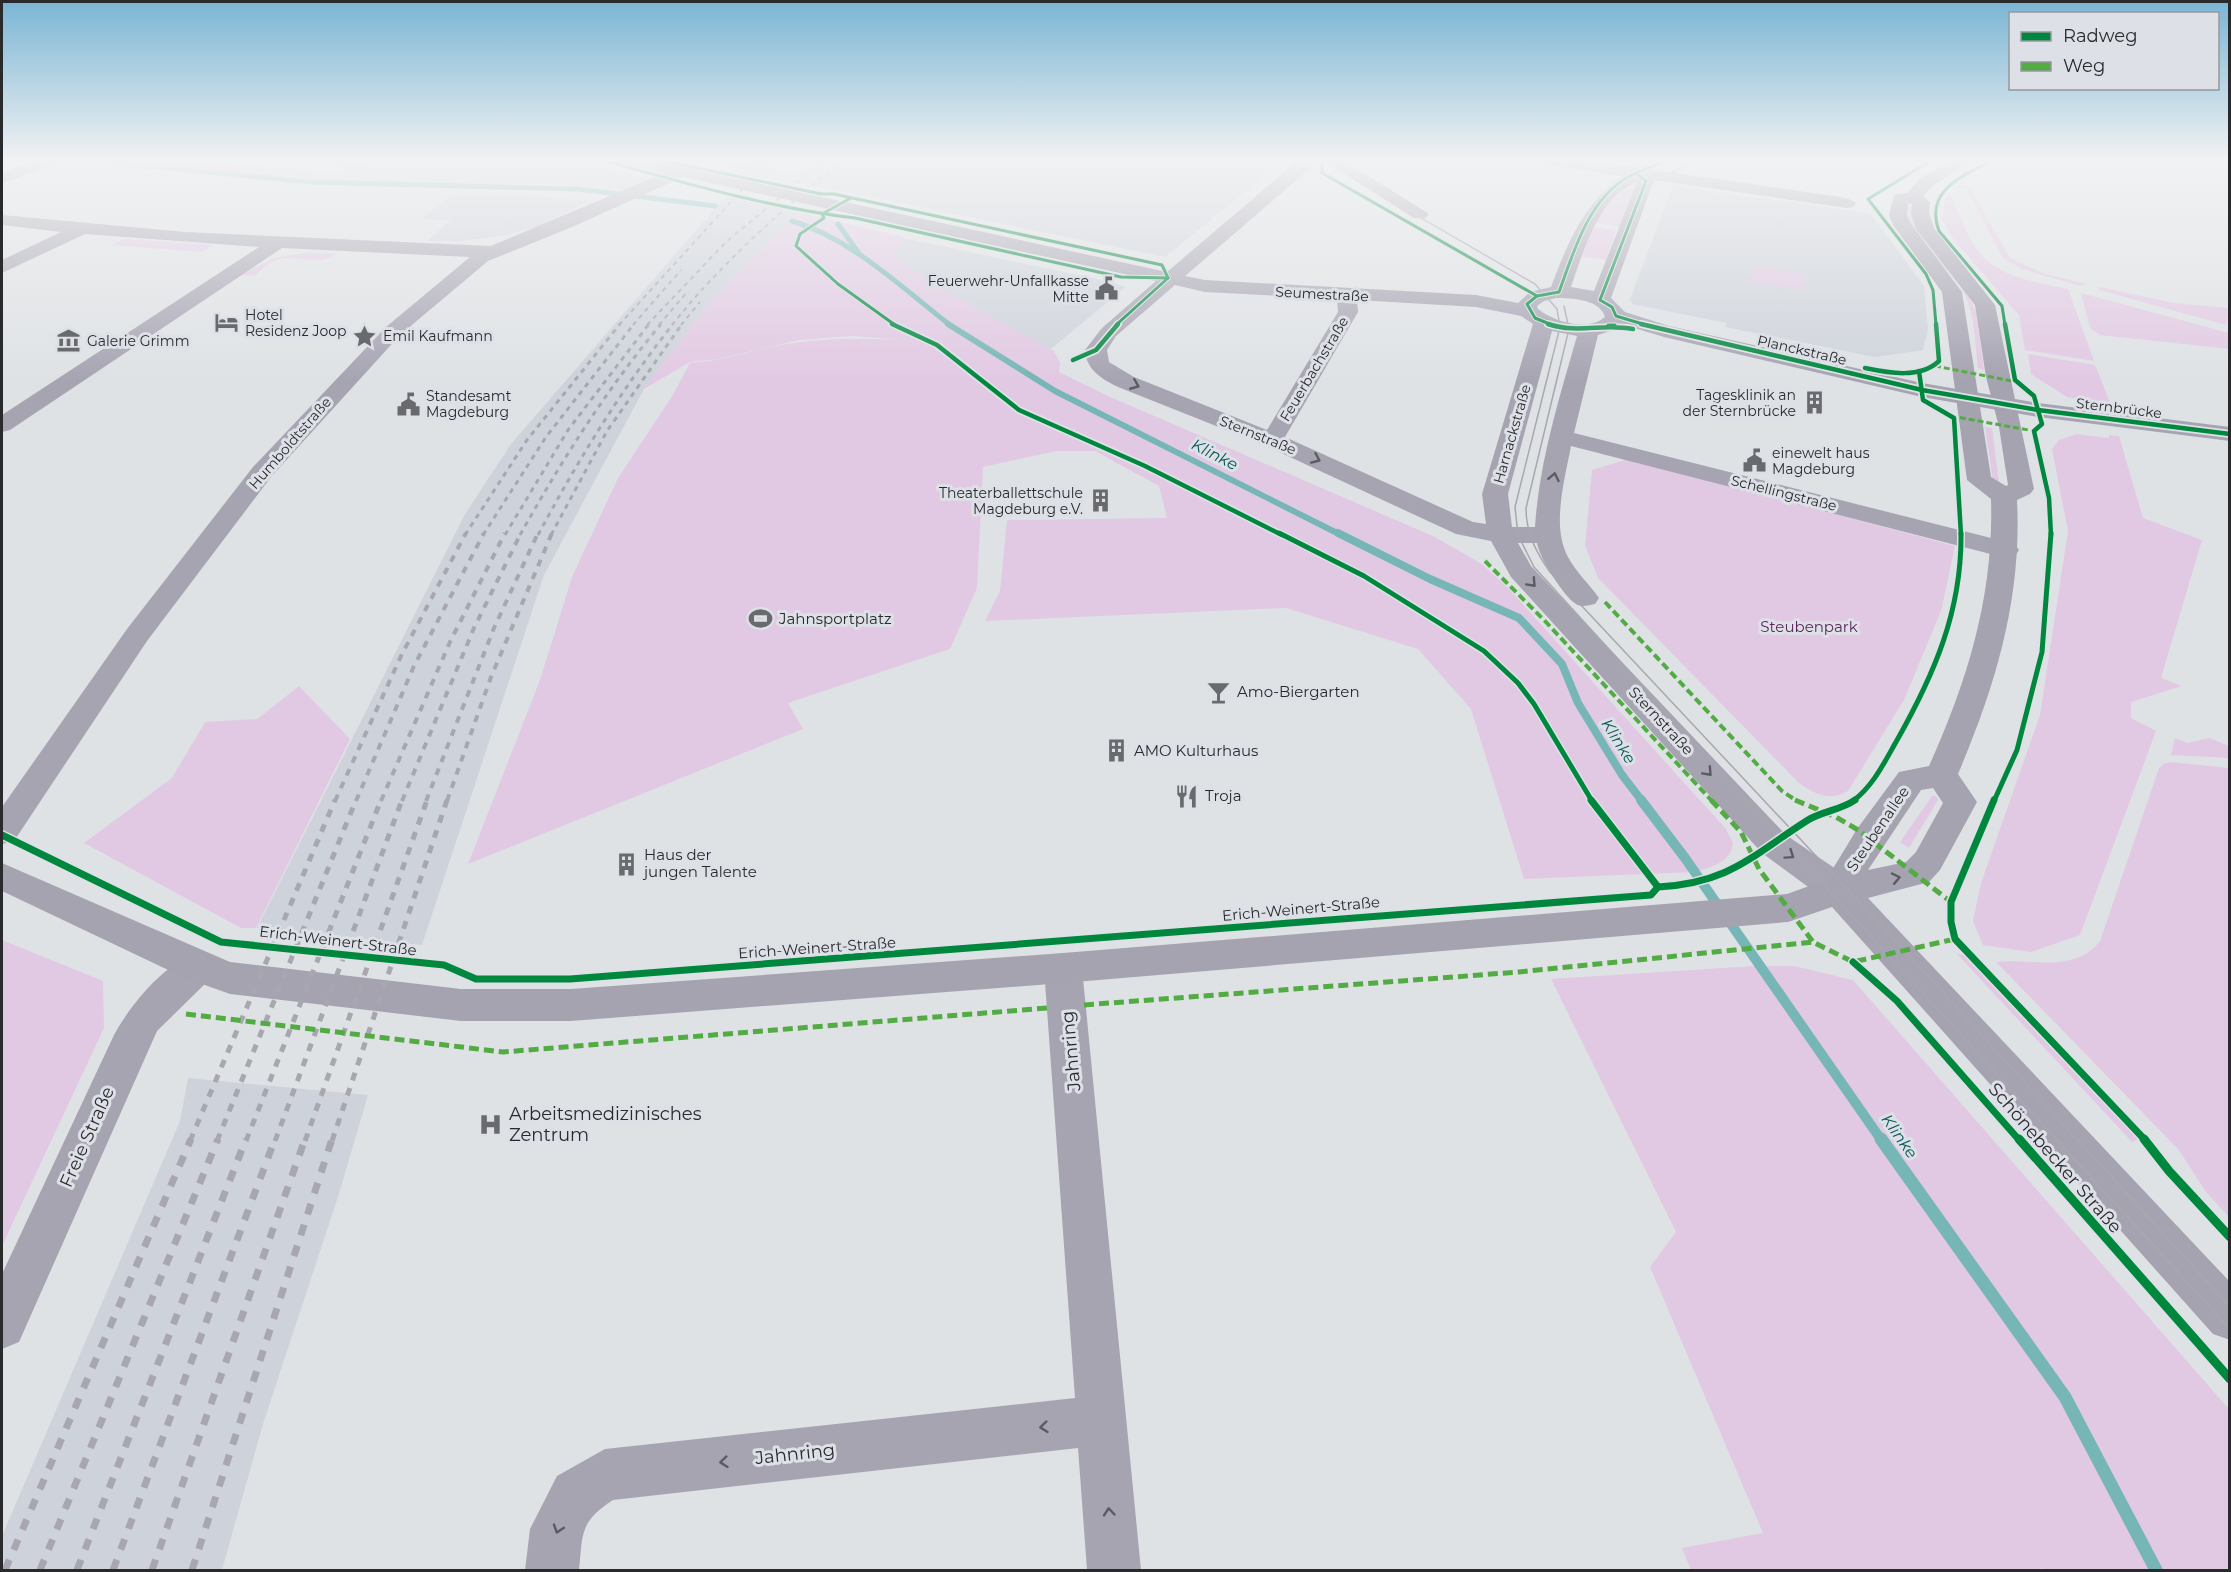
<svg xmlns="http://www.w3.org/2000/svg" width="2231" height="1572" font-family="Montserrat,sans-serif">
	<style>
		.built { fill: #ced3db }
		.green { fill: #e2c9e3 }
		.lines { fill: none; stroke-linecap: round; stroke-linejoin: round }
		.stream-far4 { stroke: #76b6b6; stroke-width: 5 }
		.stream-far3 { stroke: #76b6b6; stroke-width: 6 }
		.stream-far2 { stroke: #76b6b6; stroke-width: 8 }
		.stream-far1 { stroke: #76b6b6; stroke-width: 10 }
		.stream { stroke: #76b6b6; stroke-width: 13 }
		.street { fill: #a7a4b2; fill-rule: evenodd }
		.secondary { fill: #a6a3b1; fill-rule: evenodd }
		.tram-far1 { stroke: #a8a7af; stroke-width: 1.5 }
		.tram { stroke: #a8a7af; stroke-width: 2 }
		.rail-far4 { stroke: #a8a7af; stroke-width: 2; stroke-dasharray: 4.5 4.5; stroke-linecap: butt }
		.rail-far3 { stroke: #a8a7af; stroke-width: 3; stroke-dasharray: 5 5; stroke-linecap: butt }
		.rail-far2 { stroke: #a8a7af; stroke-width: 4; stroke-dasharray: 7 7; stroke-linecap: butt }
		.rail-far1 { stroke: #a8a7af; stroke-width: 5; stroke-dasharray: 8 8; stroke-linecap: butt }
		.rail { stroke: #a8a7af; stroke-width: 7; stroke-dasharray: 11 11; stroke-linecap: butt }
		.quiet-far3 { stroke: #53ab44; stroke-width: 2; stroke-dasharray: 5 2; stroke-linecap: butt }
		.quiet-far2 { stroke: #53ab44; stroke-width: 3; stroke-dasharray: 6 3; stroke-linecap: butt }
		.quiet-far1 { stroke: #53ab44; stroke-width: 4; stroke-dasharray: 8 4; stroke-linecap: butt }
		.quiet { stroke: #53ab44; stroke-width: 5; stroke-dasharray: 10 5; stroke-linecap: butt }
		.cycleway-far4-casing { stroke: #dde1e7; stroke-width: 5 }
		.cycleway-far3-casing { stroke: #dde1e7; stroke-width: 8 }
		.cycleway-far2-casing { stroke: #dde1e7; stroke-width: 8 }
		.cycleway-far1-casing { stroke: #dde1e7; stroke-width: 10 }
		.cycleway-casing { stroke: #dde1e7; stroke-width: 13 }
		.cycleway-far4 { stroke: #00873e; stroke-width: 3 }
		.cycleway-far3 { stroke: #00873e; stroke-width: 4.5 }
		.cycleway-far2 { stroke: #00873e; stroke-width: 5 }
		.cycleway-far1 { stroke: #00873e; stroke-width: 7 }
		.cycleway { stroke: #00873e; stroke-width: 9 }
		.oneway { stroke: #5b5b62 }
		.oneway2 { stroke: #5b5a61 }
		.labels { text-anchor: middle; stroke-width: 6; stroke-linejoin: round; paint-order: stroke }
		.far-poi-label { font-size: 14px; fill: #292a2c; stroke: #dde1e7; text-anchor: start }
		.far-street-label { font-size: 14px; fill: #292a2c; stroke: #dde1e7 }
		.poi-label { font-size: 15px; fill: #292a2c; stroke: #dde1e7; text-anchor: start }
		.park-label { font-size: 15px; fill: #60245d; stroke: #dde1e7 }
		.street-label { font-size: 15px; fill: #292a2c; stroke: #dde1e7 }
		.water-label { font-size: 16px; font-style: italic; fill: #075958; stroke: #dde1e7 }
		.near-street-label { font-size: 18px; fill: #292a2c; stroke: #dde1e7 }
		.near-poi-label { font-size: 18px; fill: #292a2c; stroke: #dde1e7; text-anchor: start }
	</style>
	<rect width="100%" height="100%" fill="#dfe2e5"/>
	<g class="built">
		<polygon points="379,160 586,160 605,168 652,179 627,190 554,183 469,185 341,181"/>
		<polygon points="761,160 787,160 776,172 792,174 810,160 1284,160 1165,257 828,188 748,175"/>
		<polygon points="1673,186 1870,213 1924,286 1928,329 1923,350 1875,357 1725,327 1727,323 1632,304 1630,299"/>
		<polygon points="451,195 520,195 590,201 538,226 506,235 463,241 427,241 451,220 421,219"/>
		<polygon points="730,197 798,212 703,310 644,389 544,575 422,945 257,928 465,514 511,444 722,200"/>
		<polygon points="852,227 1111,282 1126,287 1047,352 1044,362"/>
		<polygon points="188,1078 368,1095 338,1197 263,1424 222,1570 2,1570 2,1536 180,1121"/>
	</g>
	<g class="green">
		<polygon points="109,160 183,160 342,173 350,168 285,163 290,160 379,160 341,181 225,173"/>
		<polygon points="710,160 761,160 748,175 728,167 731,165"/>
		<polygon points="1627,183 1638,185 1619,227 1595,223 1606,203"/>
		<polygon points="1961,185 1969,186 2010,258 2045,274 2087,284 2081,286 2022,269 2003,258 1966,189 1956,187"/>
		<path d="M1950 193C1958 210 1969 242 1981 255 2002 278 2039 283 2068 289L2094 361 2025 350 2019 315 1954 240 1942 220 1945 200Z"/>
		<path d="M1908 206 1911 207C1909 232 1951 271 1967 291L1976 313 1984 370 1978 368C1975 345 1975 316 1965 295 1951 268 1905 238 1908 206Z"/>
		<path d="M798 212 903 237 895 256 932 283 1054 351 1060 363 1059 372 1108 396 1433 536 1482 564 1508 588 1726 829 1733 843C1731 863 1711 867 1695 872L1524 879 1471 709 1418 649 1286 608 985 621 1000 591 1007 520 1167 518 1159 486 1095 451H1056L983 467 977 588 950 649 788 703 803 729 468 864 540 680 572 577 618 478 671 398 690 363C723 361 749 351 781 345 826 337 870 338 915 341L852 336 799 340 718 359 690 362 644 389 703 310Z"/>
		<polygon points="1593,227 1616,230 1606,260 1579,256"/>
		<polygon points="125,239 213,245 202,252 111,245"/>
		<path d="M306 253 335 254C319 267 295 254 276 260 269 263 259 272 254 276L240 275 274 258Z"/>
		<polygon points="1754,266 1805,274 1803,290 1750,282"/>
		<polygon points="2099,287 2173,303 2229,308 2229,320 2227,319 2226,325 2099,290"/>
		<polygon points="2081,293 2229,333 2229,349 2100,335 2090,328"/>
		<polygon points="2028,354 2095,365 2111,405 2067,397 2031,374"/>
		<polygon points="1985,427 1992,428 1999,482 1993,481"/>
		<polygon points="2077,434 2109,438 2109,435 2119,436 2143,518 2202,540 2161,678 2182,686 2131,702 2131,718 2156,731 2080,935 2031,952 1983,945 1973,921 1981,883 2040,715 2068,531 2052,449 2059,440"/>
		<path d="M1628 459 1955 546 1941 611 1904 700 1848 791C1830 802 1813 794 1798 782L1598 578 1585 546 1592 470Z"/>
		<polygon points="299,686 350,739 256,928 241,928 84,843 172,778 205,722 257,719"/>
		<polygon points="2175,738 2188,743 2209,738 2229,746 2229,758 2171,755"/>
		<path d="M2171 762 2229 768V1217L2206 1192 2178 1149 1996 962C2030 958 2075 974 2100 941L2159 768 2163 764Z"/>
		<polygon points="1932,796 1936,796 1938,800 1909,848 1900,842"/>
		<polygon points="2,940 103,981 104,1028 2,1246"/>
		<polygon points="1957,954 1965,955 2141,1138 2132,1142"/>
		<polygon points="1754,966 1794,966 1853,980 2229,1409 2229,1570 2043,1570 2041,1567 2040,1570 1691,1570 1682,1548 1763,1533 1650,1267 1676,1232 1551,979"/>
	</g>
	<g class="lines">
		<g class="stream-far4">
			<polyline points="115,163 310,182 578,189 715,206"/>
			<path d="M792 221C852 239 901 287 950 325"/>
			<polyline points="838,224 858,252"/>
		</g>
		<polyline class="stream-far3" points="948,324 1055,391 1341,535"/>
		<polyline class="stream-far2" points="1338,533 1430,579 1519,618 1562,664 1578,703 1622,775 1642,801"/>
		<polyline class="stream-far1" points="1641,800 1685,858 1882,1141"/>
		<polyline class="stream" points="1881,1139 2065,1397 2156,1570"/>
		<g class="street">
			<path d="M620 160H652L1167 272 1289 168 1300 160H1320L1185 276 1205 280 1476 295 1518 303 1530 292 1551 287C1567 244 1584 203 1623 176L1548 165 1540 160H1584L1638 168 1646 165 1654 170 1847 198 1856 203 1853 207 1847 208 1654 180 1611 298 1625 312 1669 326 1922 383 2038 403 2230 427V441L2038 417 1922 397 1664 337 1621 324 1616 329 1598 335 1574 433 2015 544 2019 550 2015 556 2006 558 1571 446C1565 479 1551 526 1568 557 1576 572 1589 584 1599 598L1595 604C1589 605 1582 608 1576 604 1564 597 1539 557 1537 543H1518L1531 566 1786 835 1852 880 1857 890 1852 900 1839 904 1826 900 1762 853 1511 577 1491 541 1456 534 1264 445 1118 387C1102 379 1086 370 1085 350L1102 328 1156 281 683 177 572 227 488 261 400 335 271 477 147 641 14 841 2 844V807L127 629 253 467 386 327 470 257 282 248 10 430 2 432V415L259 247 85 234 2 273V260L61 232 2 225V215L185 232 491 246 664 173 622 163ZM1637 182 1594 291 1571 287C1583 252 1599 196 1637 182ZM1175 285 1205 292 1337 299 1338 312 1267 430 1134 377 1109 362 1107 350 1116 336ZM1556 298C1571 298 1600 299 1605 317 1588 332 1554 322 1538 309L1537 306 1544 301ZM1357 300 1476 307 1521 316 1533 324 1482 494 1486 524 1473 522 1285 437 1358 312ZM1552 331 1577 336C1559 399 1539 462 1535 527H1512L1508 494Z"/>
			<polygon points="1323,160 1343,160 1429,214 1426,218 1414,218"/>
			<path d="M198 952 211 956 217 967 211 978 157 1031 19 1342 2 1349V1274L114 1035C130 1005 165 963 198 952Z"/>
			<path d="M1063 953 1076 957 1082 968 1141 1570H1087L1078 1448 613 1500C579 1522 583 1534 579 1570H525L530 1529 557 1476 605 1449 1075 1398 1044 968 1050 957Z"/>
		</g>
		<g class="secondary">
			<polygon points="36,160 60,160 58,163 2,183 2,173"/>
			<path d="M1952 160H1972L1931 187 1923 196 1930 202 1929 213 1934 228 1995 305 2034 489 2030 494 2017 500C2022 598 1996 685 1958 774L1977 802 1940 870 1929 882 1868 898 2230 1282V1340L2213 1334 1832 907 1788 922 1063 983 571 1021H461L230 994 185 978 2 891V863L230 962 461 989H571L1063 953 1787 894 1826 880 1857 829 1899 772 1929 766C1968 680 1994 594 1991 499L1967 480 1942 292 1893 225 1889 215 1894 195 1908 193 1919 179ZM1908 203 1912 204 1911 213 1916 229 1975 305 1986 377 1999 427 2008 485 2006 486 1991 477 1962 292 1911 224 1907 215ZM1933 788 1943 803 1916 852 1906 862 1868 870 1921 790Z"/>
		</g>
		<g class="tram-far1">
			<polyline points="1332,160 1354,179 1535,284 1557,309 1560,327 1515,507 1518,535 1534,567 2058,1141"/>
			<polyline points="2,180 55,160"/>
			<path d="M1564 306 1569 329 1526 508C1526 533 1536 552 1550 572L1905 951 2078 1141"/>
		</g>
		<g class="tram">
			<polyline points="2056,1139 2230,1329"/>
			<polyline points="2077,1139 2230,1307"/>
		</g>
		<g class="rail-far4">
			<polyline points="619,325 769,160"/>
			<polyline points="633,325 681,270"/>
			<polyline points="647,325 726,242 825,160"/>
			<polyline points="659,325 687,292"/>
			<path d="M672 325C722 262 781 211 843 160"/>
			<polyline points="681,325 700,302"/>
		</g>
		<g class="rail-far3">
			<polyline points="465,535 527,440 620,324"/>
			<polyline points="483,535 546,437 634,324"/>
			<polyline points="505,535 568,430 649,324"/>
			<path d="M520 535C562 460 606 390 661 324"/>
			<path d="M538 535C578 460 621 390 673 324"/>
			<polyline points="551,535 607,431 682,324"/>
		</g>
		<g class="rail-far2">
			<polyline points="335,801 401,656 466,533"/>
			<polyline points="356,801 414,666 484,533"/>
			<polyline points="381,801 450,642 505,533"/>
			<polyline points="402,801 474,628 521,533"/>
			<polyline points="426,801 494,628 538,533"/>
			<polyline points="447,801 491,677 552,533"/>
		</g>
		<g class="rail-far1">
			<polyline points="190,1141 335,800"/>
			<polyline points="217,1141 356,800"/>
			<polyline points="246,1141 381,800"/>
			<polyline points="275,1141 402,800"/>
			<polyline points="305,1141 427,800"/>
			<polyline points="332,1141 447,800"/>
		</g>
		<g class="rail">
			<polyline points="5,1570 191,1139"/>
			<polyline points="40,1570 218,1139"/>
			<polyline points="77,1570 246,1139"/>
			<polyline points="113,1570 275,1139"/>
			<polyline points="152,1570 305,1139"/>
			<polyline points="192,1570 332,1139"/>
		</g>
		<g class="quiet-far3">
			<polyline points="1671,173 1698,160"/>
			<polyline points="1637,174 1634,164 1641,160"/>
		</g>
		<g class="quiet-far2">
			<polyline points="1935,366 2017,382"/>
			<polyline points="1951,416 2034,431"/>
		</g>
		<g class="quiet-far1">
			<polyline points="1485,561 1545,621 1712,801"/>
			<polyline points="1605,602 1782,791 1797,801"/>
		</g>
		<g class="quiet">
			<polyline points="1711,800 1741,832 1759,869 1813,942"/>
			<polyline points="1795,800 1836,817 1858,830 1951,902"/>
			<polyline points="1084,1005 1519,972 1813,942 1853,962 1955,939"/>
			<polyline points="186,1014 503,1052 1047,1008"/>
		</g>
		<defs>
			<g id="cycleway-far4">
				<path d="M602 160C685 183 770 208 855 218L1121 277 1168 278"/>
				<polyline points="660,160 821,194 834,194 1162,265 1168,278"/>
				<polyline points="1322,160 1322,173 1537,296"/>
				<polyline points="1932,160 1868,199 1926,274 1933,290 1936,325"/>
				<path d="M1992 160C1962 177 1924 190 1939 231L2002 306 2005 325"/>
				<polyline points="1637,174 1646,181 1600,300 1612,307 1616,316 1646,325"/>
				<polyline points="851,198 822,214 824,218 800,234 796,246 838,284 895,325"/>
				<polyline points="1116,325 1168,278"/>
				<path d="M1552 325 1535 318 1527 304 1537 296 1559 292C1574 251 1588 200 1628 177 1640 170 1654 166 1667 160"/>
				<polyline points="1608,325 1615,325"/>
			</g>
			<g id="cycleway-far3">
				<polyline points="892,324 937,345 1019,410 1145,466 1282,535"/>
				<path d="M1548 324C1578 334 1603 323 1633 329"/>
				<polyline points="1641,324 1922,390 2038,410 2230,434"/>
				<polyline points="2005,324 2015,380 2034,396 2042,424 2034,431 2049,498 2051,535"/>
				<polyline points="1073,360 1096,350 1118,324"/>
				<path d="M1865 368C1889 373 1920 379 1939 361L1936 324"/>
				<polyline points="1919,371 1923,400 1954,418 1961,535"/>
			</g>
			<g id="cycleway-far2">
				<polyline points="1279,533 1364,576 1484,651 1518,683 1534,704 1592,801"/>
				<path d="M1853 801C1873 786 1884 763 1896 742 1934 675 1962 611 1961 533"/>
				<polyline points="1994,801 2017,750 2042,652 2051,533"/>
			</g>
			<g id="cycleway-far1">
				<polyline points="1591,800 1658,887"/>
				<polyline points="1994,800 1951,902 1951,922 1955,939 2146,1141"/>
				<path d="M2 835 221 942 444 965 476 979H570L1651 895 1658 887C1730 883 1751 856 1808 820 1823 811 1841 810 1855 800"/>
				<polyline points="1853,962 1897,1001 2020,1141"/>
			</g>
			<g id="cycleway">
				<polyline points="2019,1139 2230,1379"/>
				<polyline points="2144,1139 2169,1171 2230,1237"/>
			</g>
		</defs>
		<use href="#cycleway-far4" class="cycleway-far4-casing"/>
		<use href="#cycleway-far3" class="cycleway-far3-casing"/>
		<use href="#cycleway-far2" class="cycleway-far2-casing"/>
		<use href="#cycleway-far1" class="cycleway-far1-casing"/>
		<use href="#cycleway" class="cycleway-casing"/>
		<use href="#cycleway-far4" class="cycleway-far4"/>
		<use href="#cycleway-far3" class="cycleway-far3"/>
		<use href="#cycleway-far2" class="cycleway-far2"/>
		<use href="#cycleway-far1" class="cycleway-far1"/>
		<use href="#cycleway" class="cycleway"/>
	</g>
	<defs><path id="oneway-chevron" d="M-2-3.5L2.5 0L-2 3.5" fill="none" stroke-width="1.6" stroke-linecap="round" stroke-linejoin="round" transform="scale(1.5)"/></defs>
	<g class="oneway">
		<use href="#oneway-chevron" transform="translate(1135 385) rotate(22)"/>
		<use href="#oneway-chevron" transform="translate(1316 459) rotate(24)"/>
		<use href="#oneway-chevron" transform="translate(1554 477) rotate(-78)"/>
		<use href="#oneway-chevron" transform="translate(1532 583) rotate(47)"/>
		<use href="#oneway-chevron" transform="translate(1708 772) rotate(47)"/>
		<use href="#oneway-chevron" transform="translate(1790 855) rotate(35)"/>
		<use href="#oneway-chevron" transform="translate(1044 1427) rotate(174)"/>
		<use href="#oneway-chevron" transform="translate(724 1462) rotate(174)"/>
		<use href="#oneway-chevron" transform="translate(1109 1512) rotate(-95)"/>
		<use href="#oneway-chevron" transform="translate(558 1529) rotate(108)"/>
	</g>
	<use class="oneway2" href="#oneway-chevron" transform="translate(1896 878) rotate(-12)"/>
	<linearGradient id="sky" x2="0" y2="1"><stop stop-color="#7ab5d4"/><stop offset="0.42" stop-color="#f1f2f3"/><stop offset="1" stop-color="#f1f2f3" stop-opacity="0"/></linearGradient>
	<rect width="2231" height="380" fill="url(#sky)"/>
	<defs>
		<symbol id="civic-bare" viewBox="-9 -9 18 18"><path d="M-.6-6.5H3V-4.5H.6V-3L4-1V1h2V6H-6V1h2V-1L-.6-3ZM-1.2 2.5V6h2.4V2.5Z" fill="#696a6d" stroke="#dde1e7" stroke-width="2.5" paint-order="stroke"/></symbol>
		<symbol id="hotel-bare" viewBox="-9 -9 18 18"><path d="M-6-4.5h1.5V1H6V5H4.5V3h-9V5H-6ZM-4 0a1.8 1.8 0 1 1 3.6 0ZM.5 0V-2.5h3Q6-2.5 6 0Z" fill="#696a6d" stroke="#dde1e7" stroke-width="2.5" paint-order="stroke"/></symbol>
		<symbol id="sight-bare" viewBox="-9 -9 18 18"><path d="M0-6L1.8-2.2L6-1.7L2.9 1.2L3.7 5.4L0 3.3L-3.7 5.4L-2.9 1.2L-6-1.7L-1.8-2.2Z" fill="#696a6d" stroke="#dde1e7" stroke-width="2.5" paint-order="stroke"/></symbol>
		<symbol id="museum-bare" viewBox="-9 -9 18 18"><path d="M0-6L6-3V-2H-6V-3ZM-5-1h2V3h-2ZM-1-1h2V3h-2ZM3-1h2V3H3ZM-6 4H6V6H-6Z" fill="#696a6d" stroke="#dde1e7" stroke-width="2.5" paint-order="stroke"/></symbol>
		<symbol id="building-bare" viewBox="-9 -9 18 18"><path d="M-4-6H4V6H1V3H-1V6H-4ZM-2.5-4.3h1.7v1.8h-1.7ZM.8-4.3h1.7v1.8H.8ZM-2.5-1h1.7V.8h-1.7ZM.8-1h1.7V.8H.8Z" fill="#696a6d" stroke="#dde1e7" stroke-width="2.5" paint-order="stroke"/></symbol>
		<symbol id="stadium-bare" viewBox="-9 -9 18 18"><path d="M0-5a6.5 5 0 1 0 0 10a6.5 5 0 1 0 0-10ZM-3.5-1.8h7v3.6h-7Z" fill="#696a6d" stroke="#dde1e7" stroke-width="2.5" paint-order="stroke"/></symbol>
		<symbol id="bar-bare" viewBox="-9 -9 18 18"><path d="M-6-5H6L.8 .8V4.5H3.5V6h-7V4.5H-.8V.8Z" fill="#696a6d" stroke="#dde1e7" stroke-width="2.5" paint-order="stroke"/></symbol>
		<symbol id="restaurant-bare" viewBox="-9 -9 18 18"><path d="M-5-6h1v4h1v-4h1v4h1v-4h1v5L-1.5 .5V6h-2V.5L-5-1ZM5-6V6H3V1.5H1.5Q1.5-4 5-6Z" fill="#696a6d" stroke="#dde1e7" stroke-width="2.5" paint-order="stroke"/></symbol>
		<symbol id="hospital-bare" viewBox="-9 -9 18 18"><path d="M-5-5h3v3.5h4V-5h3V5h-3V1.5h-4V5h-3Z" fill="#696a6d" stroke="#dde1e7" stroke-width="2.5" paint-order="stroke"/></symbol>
	</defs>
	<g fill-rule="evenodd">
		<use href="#civic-bare" x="1090" y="272" width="33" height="33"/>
		<use href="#hotel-bare" x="210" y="306" width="33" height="33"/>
		<use href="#sight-bare" x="348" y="320" width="33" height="33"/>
		<use href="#museum-bare" x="52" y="324" width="33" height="33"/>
		<use href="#building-bare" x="1798" y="386" width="33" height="33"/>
		<use href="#civic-bare" x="392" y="388" width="33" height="33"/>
		<use href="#civic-bare" x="1738" y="444" width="33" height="33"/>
		<use href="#building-bare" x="1084" y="484" width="33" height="33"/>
		<use href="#stadium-bare" x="744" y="602" width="33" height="33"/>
		<use href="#bar-bare" x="1202" y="676" width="33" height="33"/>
		<use href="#building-bare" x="1100" y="734" width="33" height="33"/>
		<use href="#restaurant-bare" x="1170" y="780" width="33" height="33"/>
		<use href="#building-bare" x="610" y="848" width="33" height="33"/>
		<use href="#hospital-bare" x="474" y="1108" width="33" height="33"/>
	</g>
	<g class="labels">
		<g class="far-poi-label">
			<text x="1089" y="286" text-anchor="end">Feuerwehr-Unfallkasse<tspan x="1089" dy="16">Mitte</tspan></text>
			<text x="245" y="320">Hotel<tspan x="245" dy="16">Residenz Joop</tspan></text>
			<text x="383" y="341">Emil Kaufmann</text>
			<text x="87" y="346">Galerie Grimm</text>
			<text x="1796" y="400" text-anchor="end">Tagesklinik an<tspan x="1796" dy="16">der Sternbrücke</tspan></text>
			<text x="426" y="401">Standesamt<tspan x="426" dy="16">Magdeburg</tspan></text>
			<text x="1772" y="458">einewelt haus<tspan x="1772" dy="16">Magdeburg</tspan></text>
			<text x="1083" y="498" text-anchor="end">Theaterballettschule<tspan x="1083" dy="16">Magdeburg e.V.</tspan></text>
		</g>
		<g class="far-street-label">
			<text transform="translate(1322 294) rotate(3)" y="5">Seumestraße</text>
			<text transform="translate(1802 350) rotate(13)" y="5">Planckstraße</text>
			<text transform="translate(1314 369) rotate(-59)" y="5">Feuerbachstraße</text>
			<text transform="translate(2119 408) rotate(7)" y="5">Sternbrücke</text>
			<text transform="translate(1512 434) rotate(-74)" y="5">Harnackstraße</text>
			<text transform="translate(1258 435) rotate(22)" y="5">Sternstraße</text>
			<text transform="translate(290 443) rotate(-49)" y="5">Humboldtstraße</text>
			<text transform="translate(1784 493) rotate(14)" y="5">Schellingstraße</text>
		</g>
		<g class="poi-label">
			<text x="779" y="624">Jahnsportplatz</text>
			<text x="1237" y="697">Amo-Biergarten</text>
			<text x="1134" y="756">AMO Kulturhaus</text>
			<text x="1205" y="801">Troja</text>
			<text x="644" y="860">Haus der<tspan x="644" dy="17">jungen Talente</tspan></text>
		</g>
		<g class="park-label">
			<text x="1809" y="632">Steubenpark</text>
		</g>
		<g class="street-label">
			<text transform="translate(1661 721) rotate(47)" y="5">Sternstraße</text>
			<text transform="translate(1878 829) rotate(-56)" y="5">Steubenallee</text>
			<text transform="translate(1301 909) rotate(-5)" y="5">Erich-Weinert-Straße</text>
			<text transform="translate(338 941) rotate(7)" y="5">Erich-Weinert-Straße</text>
			<text transform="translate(817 948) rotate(-4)" y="5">Erich-Weinert-Straße</text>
		</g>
		<g class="water-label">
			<text transform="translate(1215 454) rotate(27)" y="6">Klinke</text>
			<text transform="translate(1619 741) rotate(58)" y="6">Klinke</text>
			<text transform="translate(1900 1136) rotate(55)" y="6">Klinke</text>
		</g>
		<g class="near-street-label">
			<text transform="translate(1071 1051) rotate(-95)" y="6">Jahnring</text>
			<text transform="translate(87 1137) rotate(-66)" y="6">Freie Straße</text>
			<text transform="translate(2055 1158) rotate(49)" y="6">Schönebecker Straße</text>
			<text transform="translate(795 1454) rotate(-6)" y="6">Jahnring</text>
		</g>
		<g class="near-poi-label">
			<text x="509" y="1120">Arbeitsmedizinisches<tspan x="509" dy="21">Zentrum</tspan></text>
		</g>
	</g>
	<rect width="2231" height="1572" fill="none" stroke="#292a2c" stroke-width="6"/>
	<rect x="2009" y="12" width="210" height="78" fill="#dde1e7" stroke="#95989c" stroke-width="1.5"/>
	<rect x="2021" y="32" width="30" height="9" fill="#00873e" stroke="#95989c" stroke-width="1.5"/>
	<text x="2063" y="42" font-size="18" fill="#292a2c">Radweg</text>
	<rect x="2021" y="62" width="30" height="9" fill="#53ab44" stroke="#95989c" stroke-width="1.5"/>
	<text x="2063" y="72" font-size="18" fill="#292a2c">Weg</text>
</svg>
